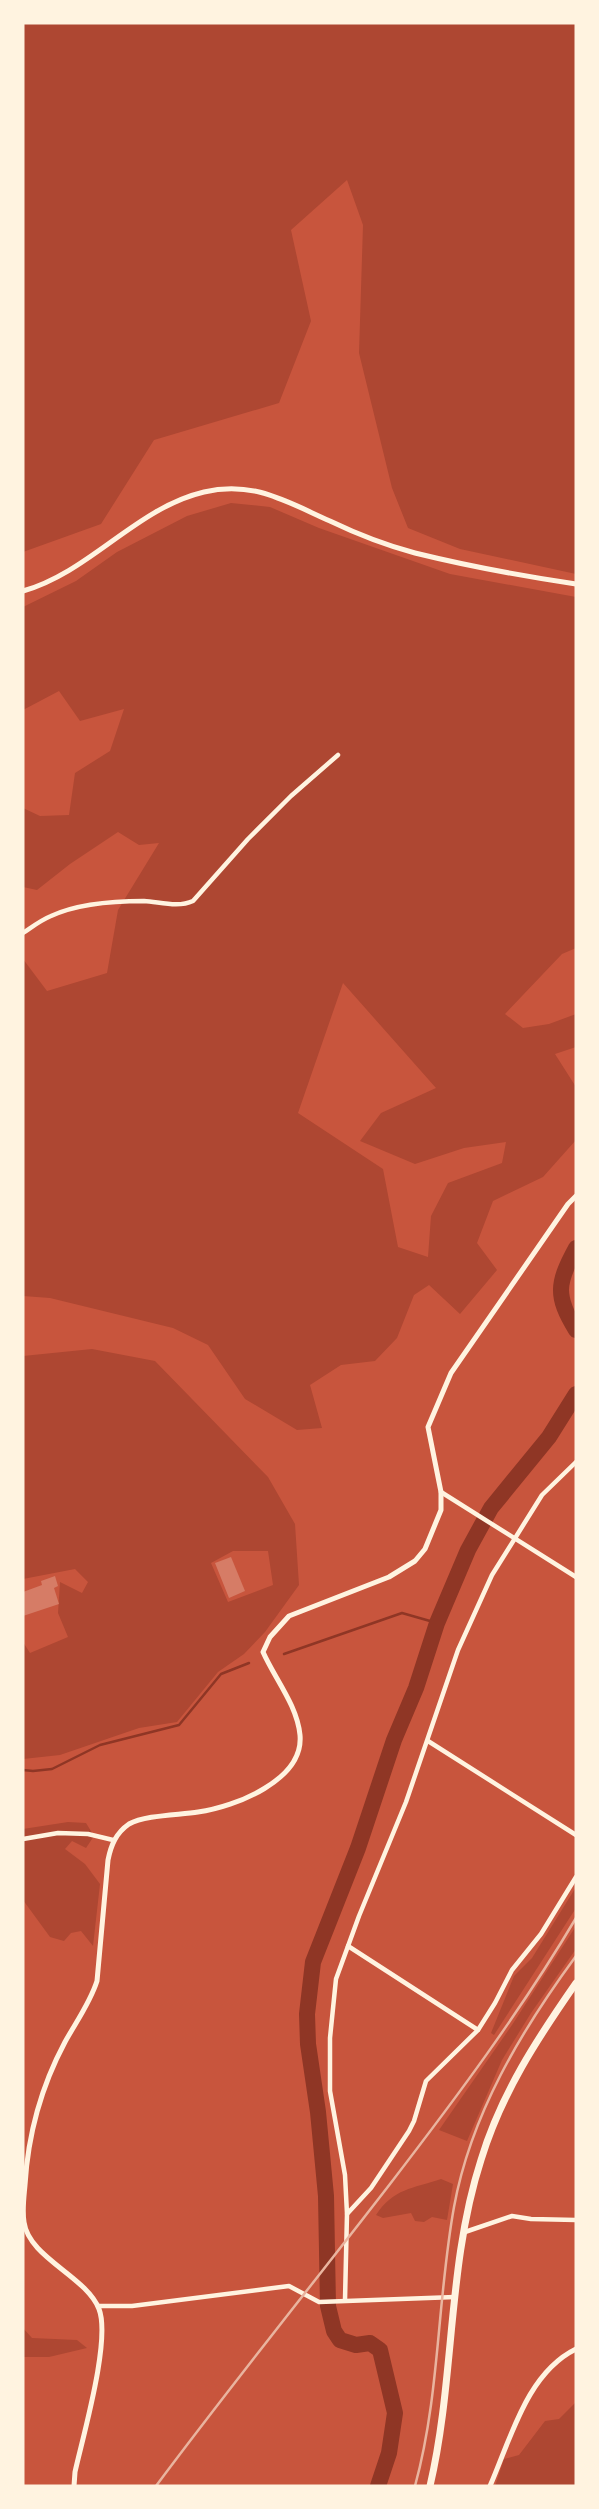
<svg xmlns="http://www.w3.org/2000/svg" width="599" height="2509" font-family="Rubik,sans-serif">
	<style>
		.green { fill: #ae4732; fill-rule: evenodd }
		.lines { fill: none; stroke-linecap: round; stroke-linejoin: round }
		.stream { stroke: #8f3625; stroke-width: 2.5 }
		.river { stroke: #8f3625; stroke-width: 16 }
		.building { fill: #d67c66 }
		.minor { stroke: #fff3e0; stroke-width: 4.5 }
		.tertiary { stroke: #fff3e0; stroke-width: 5 }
		.primary { stroke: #fff3e0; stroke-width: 7 }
		.rail { stroke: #e9b49f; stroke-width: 2.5 }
	</style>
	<rect width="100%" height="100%" fill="#c8553d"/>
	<g class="green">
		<polygon points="23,23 576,23 576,574 460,549 408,528 392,488 359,353 363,225 347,180 291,230 311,321 279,403 154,440 101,524 23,552"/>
		<path d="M231 503 270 507 319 528 450 574 576 597V948L562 954 505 1014 523 1028 549 1024 576 1014V1047L555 1054 576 1087V1140L543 1177 493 1201 477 1243 497 1270 460 1314 429 1285 414 1295 397 1338 375 1361 341 1365 310 1385 322 1428 297 1430 245 1399 208 1345 173 1328 50 1298 23 1296V959L47 991 107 973 118 910 159 843 139 845 118 832 70 864 37 890 23 887V808L40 816 69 815 75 773 110 751 124 709 80 721 59 691 23 710V607L76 581 117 552 187 516ZM343 983 436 1088 381 1113 360 1141 415 1164 464 1148 506 1142 502 1163 448 1183 431 1216 428 1257 398 1247 383 1169 298 1113Z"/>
		<path d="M92 1349 155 1361 268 1477 295 1524 299 1585 265 1632 244 1654 218 1672 177 1722 139 1728 60 1755 23 1759V1642L30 1653 68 1637 58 1613 60 1582 82 1593 88 1582 75 1569 23 1579V1356ZM233 1551H268L273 1585 228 1602 211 1563Z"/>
		<polygon points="68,1822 86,1823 94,1836 86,1848 72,1841 65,1849 85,1864 100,1884 93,1946 81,1931 71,1933 64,1941 50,1937 23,1900 23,1829"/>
		<polygon points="576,1887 576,1908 494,2035 491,2033 514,1976 532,1958"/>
		<polygon points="576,1926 576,1949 531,2013 502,2060 467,2141 439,2130 512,2025"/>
		<path d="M441 2179 453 2184 447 2220 432 2217 424 2222 415 2221 411 2213 383 2218 376 2215C394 2188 412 2189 441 2179Z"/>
		<polygon points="23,2328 32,2338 77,2340 87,2348 49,2357 23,2357"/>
		<polygon points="576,2402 576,2486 495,2486 504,2459 519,2455 545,2421 559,2419"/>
	</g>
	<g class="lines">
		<g class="stream">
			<polyline points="284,1654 402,1613 437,1623"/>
			<polyline points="23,1770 33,1771 52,1769 100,1745 179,1725 221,1674 249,1663"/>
		</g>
		<g class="river">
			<path d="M576 1248C557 1283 555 1296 576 1330"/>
			<polyline points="378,2486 389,2453 395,2413 380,2350 370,2343 356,2345 340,2340 334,2331 328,2306 326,2196 318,2112 308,2044 307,2014 313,1962 358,1848 394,1740 416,1688 437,1623 468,1550 491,1508 549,1437 576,1394"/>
		</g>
	</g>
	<g class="building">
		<polygon points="231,1557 245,1591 229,1598 215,1563"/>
		<polygon points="55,1576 58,1586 54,1588 59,1604 23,1616 23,1592 42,1585 41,1581"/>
	</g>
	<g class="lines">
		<g class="minor">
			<path d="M23 933C32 927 41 920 51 916 79 903 114 901 144 901 160 902 178 908 193 901L248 839 291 796 338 755"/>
			<polyline points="576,1462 542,1495 492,1575 458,1650 406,1802 359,1916 336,1979 330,2038 330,2091 345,2175 347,2214 371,2188 409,2131 414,2121 426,2081 478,2030 495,2003 512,1970 541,1934 576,1877"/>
			<polyline points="441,1492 576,1577"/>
			<polyline points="428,1741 576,1835"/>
			<polyline points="23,1839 58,1833 88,1834 113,1840"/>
			<polyline points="348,1946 478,2030"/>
			<polyline points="465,2232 512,2216 531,2219 576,2220"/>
			<polyline points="345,2300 347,2214"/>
			<polyline points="98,2306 132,2306 289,2286 319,2302 455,2297"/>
		</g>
		<g class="tertiary">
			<path d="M23 591C90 572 136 508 204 492 253 480 287 502 330 521 357 534 385 545 415 553 468 566 522 576 576 584"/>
			<path d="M74 2486 75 2472C83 2436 111 2340 99 2309 86 2276 29 2258 24 2222 22 2210 24 2197 25 2185 28 2134 41 2087 65 2042 76 2022 90 2003 97 1981L108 1860C111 1845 116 1833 129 1824 145 1815 179 1815 198 1812 235 1807 304 1780 300 1735 297 1705 275 1679 263 1652L270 1637 289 1616 389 1577 415 1561 425 1549 441 1510V1492L428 1427 451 1373 568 1204 576 1196"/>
			<path d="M490 2486C511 2438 527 2373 576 2349"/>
		</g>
		<path class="primary" d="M430 2486C455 2379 447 2265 481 2160 501 2094 537 2039 576 1983"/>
		<g class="rail">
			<path d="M156 2486C232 2384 312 2285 390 2184 456 2098 521 2011 576 1918"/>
			<path d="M415 2486C440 2395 437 2300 454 2207 471 2114 521 2031 576 1956"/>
		</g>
	</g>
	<rect width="599" height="2509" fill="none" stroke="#fff3e0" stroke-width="49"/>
</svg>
